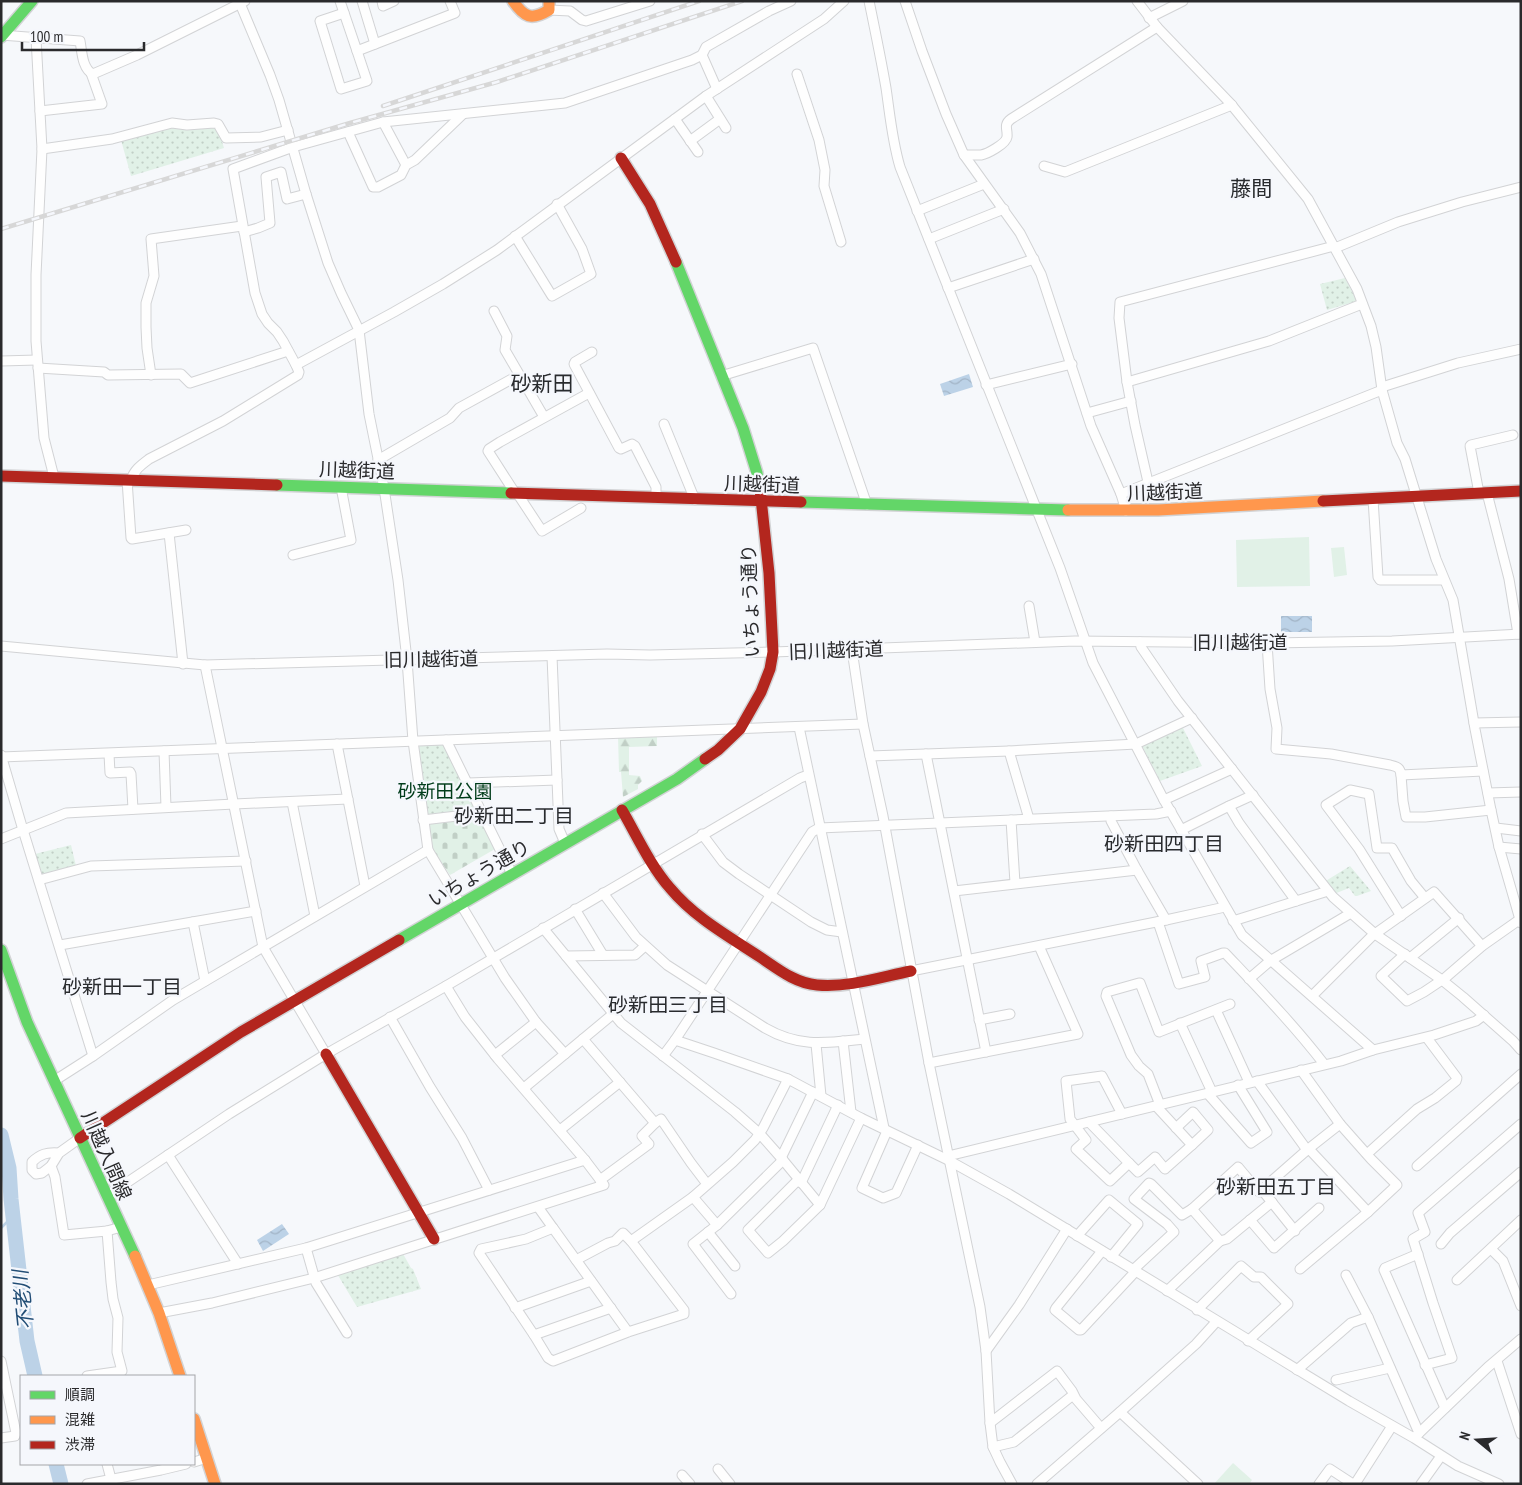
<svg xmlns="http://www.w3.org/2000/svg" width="1522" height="1485" font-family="'PT Sans Narrow','Noto Sans JP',sans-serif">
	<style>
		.grass { fill: url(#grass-dots) }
		.forest { fill: url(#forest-firs) }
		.cemetery { fill: url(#cemetery-stones) }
		.pitch { fill: #e1f1e7 }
		.water { fill: url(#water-waves) }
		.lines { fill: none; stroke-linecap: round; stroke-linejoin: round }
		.stream { stroke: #bcd2e7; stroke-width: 2.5 }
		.river { stroke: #bcd2e7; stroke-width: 15 }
		.street-casing { stroke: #d2d3d5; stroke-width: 11 }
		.fast-casing { stroke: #d2d3d5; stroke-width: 14 }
		.slow-casing { stroke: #d2d3d5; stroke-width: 14 }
		.jam-casing { stroke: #d2d3d5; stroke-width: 14 }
		.street { stroke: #fefefe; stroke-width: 9 }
		.fast { stroke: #63d668; stroke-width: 11 }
		.slow { stroke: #ff974d; stroke-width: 11 }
		.jam { stroke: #b3261e; stroke-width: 11 }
		.rail-casing { stroke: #d7d7d7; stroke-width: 4.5 }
		.rail { stroke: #f5f7fc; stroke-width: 2.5; stroke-dasharray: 8; stroke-linecap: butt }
		.labels { text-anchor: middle; stroke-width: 4.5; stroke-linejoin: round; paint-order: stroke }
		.street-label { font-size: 19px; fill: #2a2a2c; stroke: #f5f7fc }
		.park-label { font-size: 19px; fill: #003c1a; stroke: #f5f7fc }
		.neighbourhood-label { font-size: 20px; fill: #292b2e; stroke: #f5f7fc }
		.water-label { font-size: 20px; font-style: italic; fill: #214d75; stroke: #f5f7fc }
		.quarter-label { font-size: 21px; fill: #292b2e; stroke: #f5f7fc }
	</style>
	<defs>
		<pattern id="grass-dots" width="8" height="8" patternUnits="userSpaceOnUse" patternTransform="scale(1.25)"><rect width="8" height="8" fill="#e1f1e7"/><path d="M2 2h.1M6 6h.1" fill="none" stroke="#c1cfc6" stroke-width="1.8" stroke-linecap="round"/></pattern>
		<pattern id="forest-firs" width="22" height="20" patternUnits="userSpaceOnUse" patternTransform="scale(1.25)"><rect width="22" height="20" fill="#e1f1e7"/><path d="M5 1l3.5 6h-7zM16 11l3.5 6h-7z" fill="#c1cfc6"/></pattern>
		<pattern id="cemetery-stones" width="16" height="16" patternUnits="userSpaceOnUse" patternTransform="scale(1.25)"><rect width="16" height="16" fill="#e1f1e7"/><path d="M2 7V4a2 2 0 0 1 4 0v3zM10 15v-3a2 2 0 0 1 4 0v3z" fill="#c1cfc6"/></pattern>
		<pattern id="water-waves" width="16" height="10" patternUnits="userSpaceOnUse" patternTransform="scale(1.25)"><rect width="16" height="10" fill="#bcd2e7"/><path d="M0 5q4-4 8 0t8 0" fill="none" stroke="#a2b4c6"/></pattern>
	</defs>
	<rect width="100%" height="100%" fill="#f6f8fb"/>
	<g class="grass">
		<polygon points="214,125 220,135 224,148 131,176 121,140 174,126"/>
		<polygon points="1345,278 1357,301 1327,310 1320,284"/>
		<polygon points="1182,726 1202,766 1160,781 1142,746 1143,743"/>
		<polygon points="444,744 476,808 475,810 428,816 419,747 421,745"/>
		<polygon points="71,845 76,866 41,875 35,854"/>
		<polygon points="1350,866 1371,891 1357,896 1355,896 1349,888 1334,894 1324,882"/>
		<polygon points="402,1252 411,1268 413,1269 421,1289 357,1307 336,1272"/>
	</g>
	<polygon class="forest" points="657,734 657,746 629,747 629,775 640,776 642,781 638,785 638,789 623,797 621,772 619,772 618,736"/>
	<polygon class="cemetery" points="479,815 495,849 450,875 432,849 429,824 430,822"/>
	<g class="pitch">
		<polygon points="1309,537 1310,586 1237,587 1236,540"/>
		<polygon points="1344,547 1347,575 1334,577 1331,548"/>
		<polygon points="1233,1463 1252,1480 1249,1484 1214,1484"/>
	</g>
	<g class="water">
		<polygon points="969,374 973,387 944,396 940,384"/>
		<rect x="1281" y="616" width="31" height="16"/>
		<polygon points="282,1224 289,1234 263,1251 257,1240"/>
	</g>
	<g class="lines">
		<polyline class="stream" points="1,1228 7,1222 11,1199"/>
		<g class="river">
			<polyline points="1,1135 9,1168 11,1199 27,1341 35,1376"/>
			<polyline points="56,1464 61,1484"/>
		</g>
		<defs>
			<g id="street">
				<polyline points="239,1 270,75 279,100 306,194 328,263 341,293 359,330 369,414 384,488 398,580 407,660 413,741 428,850 505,978 536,1022 565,1054"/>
				<polyline points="340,1 357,51 375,44"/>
				<polyline points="362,1 375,44 455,13 450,1"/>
				<polyline points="382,1 383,6 394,1"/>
				<path d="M869 1C875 30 881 59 886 88 890 115 892 140 900 167L1060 568 1093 663 1164 800 1242 935 1373 1050"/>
				<polyline points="905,1 922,51 946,114 964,155 1020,233 1041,274 1091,426 1121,494 1126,511"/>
				<polyline points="1137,1 1157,27 1230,103 1308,199 1357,289 1371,326 1376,347 1382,390 1397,443 1405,459 1436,559 1453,600 1475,729 1491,810 1499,847 1521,923"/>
				<polyline points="549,10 570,11 582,20 586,21 650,1"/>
				<polyline points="344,13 320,21 341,89 367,81 357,51"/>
				<polyline points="1149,18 1183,1"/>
				<path d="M1 35 80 41C82 51 82 69 93 74L137 55 245 1"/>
				<polyline points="36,38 42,149 36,275 36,341 44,438 54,477"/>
				<polyline points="797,74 819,140 825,170 824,186 841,242"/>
				<polyline points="717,89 702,55 706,47 769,11 791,1"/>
				<polyline points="706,96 726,128"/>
				<polyline points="40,111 102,104 91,73"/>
				<polyline points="675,119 698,152"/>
				<polyline points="383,122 406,165"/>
				<polyline points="348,132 373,187 378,187 401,175 406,165 415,160 463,114"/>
				<polyline points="690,141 720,119"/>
				<polyline points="42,149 112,139 172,123 187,125 214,123 218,124 226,138 261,137 288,130"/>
				<path d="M964 155C970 155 975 155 981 155 987 154 1006 144 1007 137 1008 129 1003 125 1011 119L1157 27"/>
				<polyline points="1044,166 1065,172 1232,105"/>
				<polyline points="917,211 984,184"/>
				<polyline points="244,232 258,228 270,223 266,177 281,172 287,199 306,194"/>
				<polyline points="515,236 552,296 591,274 582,249 557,204"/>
				<polyline points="929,239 1004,209"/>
				<polyline points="1335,248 1398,222 1462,202 1521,187"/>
				<polyline points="948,288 1034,259"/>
				<polyline points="494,311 507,336 505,350 544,417"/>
				<polyline points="592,352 575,362 574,364 619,448 621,449 632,444 635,446 656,487 656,498"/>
				<polyline points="1,361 37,360"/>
				<polyline points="296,365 283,341 277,332 268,323 262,314 255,293 233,169 293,147 383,122 565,103 692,60 702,55"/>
				<polyline points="38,368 104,372 108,375 181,374 190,383 288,351"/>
				<polyline points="151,375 147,348 146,327 146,303 154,276 151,239 242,226"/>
				<polyline points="721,376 813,348 867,505"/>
				<polyline points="1127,382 1269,341 1362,304"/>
				<polyline points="986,385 1072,364"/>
				<polyline points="1382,387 1458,363 1521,349"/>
				<polyline points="1087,413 1131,401"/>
				<polyline points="664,424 695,500"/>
				<polyline points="378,460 450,418 459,408 519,375"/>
				<polyline points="127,480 131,538 132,539 186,530"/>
				<path d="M131 480C134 470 141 465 149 459L223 421 298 375 299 372 296 365 394 312 443 284 497 250 706 96 824 19 844 1"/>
				<polyline points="1148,482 1135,425 1127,382 1119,318 1120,302 1334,246"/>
				<polyline points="515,493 488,451 489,449 500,442 589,393"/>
				<polyline points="517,493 542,531 581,508"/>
				<polyline points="1479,493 1470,446 1471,445 1513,435"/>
				<polyline points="1487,493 1509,579 1518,634"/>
				<polyline points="1121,494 1382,390"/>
				<polyline points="1373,499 1378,577 1380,580 1444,580"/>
				<polyline points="169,533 183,664"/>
				<polyline points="293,555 351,540 341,487"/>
				<polyline points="1029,606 1035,642"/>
				<polyline points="1140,642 1141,647 1178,701 1333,897 1375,934 1442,980 1463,997 1513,1041 1521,1050"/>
				<path d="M1267 643 1270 689 1277 728 1276 749 1331 754 1390 765C1397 767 1400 767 1401 775L1483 771"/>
				<polyline points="1,646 205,665 607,654 650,655 773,652 1075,641 1267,643 1392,641 1521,634"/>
				<polyline points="852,650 863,724 883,816 929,1063 980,1307 986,1351 990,1423 993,1447 1000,1462 1012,1484"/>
				<polyline points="552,656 559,829 565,843"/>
				<polyline points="205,665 263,947 326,1054"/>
				<polyline points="1474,723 1521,722"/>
				<polyline points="799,727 884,1128"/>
				<polyline points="446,740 512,874"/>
				<polyline points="337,744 365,886"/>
				<polyline points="164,751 166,807"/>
				<polyline points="1009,751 1029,819"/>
				<polyline points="109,754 110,773 130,772 131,774 133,809"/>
				<polyline points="926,754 986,1052"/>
				<polyline points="1,755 23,830 93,1056"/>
				<polyline points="870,756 1009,751 1136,744 1192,718"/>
				<polyline points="1,757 863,724"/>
				<polyline points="1401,775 1403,801 1406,817 1425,817 1491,810"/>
				<polyline points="468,783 557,780"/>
				<polyline points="1488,793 1521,792"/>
				<polyline points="1253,795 1229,806 1239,823 1296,901"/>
				<polyline points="1164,800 1232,769"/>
				<polyline points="292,802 315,916"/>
				<polyline points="1111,816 1111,821 1137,870 1166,920"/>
				<polyline points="423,820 482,813"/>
				<polyline points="1011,820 1015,883"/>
				<polyline points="1496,828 1521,831"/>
				<polyline points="1181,830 1229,806"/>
				<polyline points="702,834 723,862 739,874 811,922 827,930 842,932"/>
				<polyline points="1,839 66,813 234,804 348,799"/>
				<polyline points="1499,847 1521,849"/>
				<polyline points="39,880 91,866 246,861"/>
				<polyline points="954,891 1137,870"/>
				<path d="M603 893 636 937 667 965 765 1028C800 1048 826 1043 864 1039"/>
				<polyline points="575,909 603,955"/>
				<polyline points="1401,916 1359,849 1326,805 1350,790 1369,794 1377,848 1392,848 1411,881 1425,898"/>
				<polyline points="1233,921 1328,891"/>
				<polyline points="193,922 205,981"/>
				<path d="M1158 922 1179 984 1205 977 1201 961 1223 953H1225C1259 989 1294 1025 1324 1064"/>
				<polyline points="543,928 621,1023 735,1112 760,1134 783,1160 820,1205"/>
				<polyline points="60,945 256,911"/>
				<polyline points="1405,954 1381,976 1407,1001 1424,992 1445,978 1482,946 1519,920"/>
				<polyline points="566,956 635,955 645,946"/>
				<polyline points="1410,958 1459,918"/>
				<polyline points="911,971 1166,920 1225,907"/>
				<polyline points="1249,979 1270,961 1351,913"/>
				<polyline points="1312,996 1372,936 1434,892 1482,946"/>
				<polyline points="1216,1010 1249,1082"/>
				<polyline points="390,1017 430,1087 462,1138 489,1190"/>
				<polyline points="979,1020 1010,1014"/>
				<polyline points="1180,1023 1212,1092"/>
				<polyline points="583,1039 655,1123 661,1119 691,1163 707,1184"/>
				<polyline points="675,1040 714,1053 788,1079 861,1118 948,1160 1009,1194 1349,1401 1414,1438 1458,1466 1499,1484"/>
				<polyline points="843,1041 851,1112"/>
				<polyline points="816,1044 821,1096"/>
				<polyline points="495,1055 536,1022"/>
				<polyline points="663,1056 675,1040 812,832 819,828 1156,814 1171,811"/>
				<polyline points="929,1063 1078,1034 1039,946"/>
				<polyline points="54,1081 93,1056 173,1000 428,850"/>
				<polyline points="1257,1081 1307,1150"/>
				<polyline points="524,1088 613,1014"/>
				<polyline points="1208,1094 1251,1143 1267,1132 1238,1085"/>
				<polyline points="1160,1105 1148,1074 1139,1066 1131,1055 1106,996 1107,992 1139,983 1140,983 1159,1032 1230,1004"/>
				<polyline points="1089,1122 1129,1163 1110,1181 1076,1149 1086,1140 1070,1119 1066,1081 1102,1076 1122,1114"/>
				<polyline points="1176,1128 1193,1112 1208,1130 1192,1145"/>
				<polyline points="560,1130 620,1082"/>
				<polyline points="887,1131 862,1188 883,1198 896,1193 918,1145"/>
				<polyline points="1309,1149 1368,1212"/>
				<path d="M59 1153C47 1152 40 1154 32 1162V1170L36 1174 42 1173 51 1166 59 1153 80 1138"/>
				<polyline points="1367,1154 1417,1109 1435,1098 1456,1081 1457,1078 1427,1038"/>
				<polyline points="168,1155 238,1264"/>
				<polyline points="948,1156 1341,1061 1373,1050 1434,1035 1476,1021 1484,1015"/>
				<polyline points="781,1158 813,1092"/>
				<polyline points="1129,1163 1138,1172 1155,1157 1165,1169 1192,1145 1156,1106"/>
				<polyline points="51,1166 55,1177 64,1235 107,1231 121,1227"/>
				<polyline points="1417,1166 1521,1074"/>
				<polyline points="600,1180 649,1144 642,1136 655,1123"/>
				<polyline points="798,1180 748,1230 768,1253 783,1241 820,1205 861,1118"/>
				<polyline points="801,1183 838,1105"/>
				<polyline points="1262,1190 1295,1231"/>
				<polyline points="107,1196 229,1114 326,1054 446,986 800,778 808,775"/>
				<polyline points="693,1197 717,1225 783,1160"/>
				<polyline points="538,1207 553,1228"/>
				<polyline points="1192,1209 1220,1241"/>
				<polyline points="1250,1220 1274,1248 1319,1208"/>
				<polyline points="717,1225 693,1244 731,1294"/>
				<polyline points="708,1232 735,1266"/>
				<polyline points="1077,1236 1109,1200 1138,1224 1111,1257"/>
				<polyline points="1441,1244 1450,1233 1521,1172"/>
				<polyline points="306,1248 316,1283 347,1333"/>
				<polyline points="1491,1249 1503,1261 1521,1306"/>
				<polyline points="1102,1251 1056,1308 1055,1310 1079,1330 1081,1330 1135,1272"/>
				<polyline points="1418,1254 1385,1268 1384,1270 1445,1408"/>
				<polyline points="576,1260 608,1243 615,1241 623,1233 631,1241"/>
				<polyline points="1300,1269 1368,1212 1397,1185 1371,1159 1340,1124 1301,1070"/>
				<polyline points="1133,1270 1174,1232 1167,1224 1134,1199 1149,1183 1151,1184 1182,1215 1192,1209 1238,1167 1259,1192 1307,1150 1340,1124"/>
				<polyline points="1346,1275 1368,1317"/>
				<polyline points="1457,1280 1521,1220"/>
				<polyline points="148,1285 306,1248 585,1160"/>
				<polyline points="1167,1291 1220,1241 1227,1239 1272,1202"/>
				<polyline points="515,1308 591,1281"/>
				<polyline points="1197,1310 1241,1266 1254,1277 1261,1277 1288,1304 1248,1341"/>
				<polyline points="159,1313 212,1303 314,1278 604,1185 585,1160 498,1059 465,1017 446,986"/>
				<polyline points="628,1332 553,1228 526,1239 481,1249 479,1253 534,1335 548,1358 553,1361 628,1332 684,1314 684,1310 631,1241 693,1197 733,1162 755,1140 763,1128 788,1079"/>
				<polyline points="534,1335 611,1308"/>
				<polyline points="986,1351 1019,1305 1067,1229"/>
				<polyline points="1,1361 16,1433 15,1436 1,1438"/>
				<polyline points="1497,1361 1521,1434"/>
				<polyline points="1425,1365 1452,1358 1433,1303 1413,1239 1425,1232 1418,1213 1521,1124"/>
				<polyline points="1297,1370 1351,1323 1368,1317 1419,1433"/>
				<polyline points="87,1376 122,1371 117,1352 118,1318 113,1299 111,1282 107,1231"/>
				<polyline points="1336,1380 1390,1368"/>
				<polyline points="1120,1412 1198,1484"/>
				<polyline points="990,1423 1057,1371 1072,1391 1076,1399 1101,1428"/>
				<polyline points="1416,1436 1488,1367 1521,1339"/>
				<polyline points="993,1447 1014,1442 1073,1395"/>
				<polyline points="194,1462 207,1458"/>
				<polyline points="107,1464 111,1479"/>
				<polyline points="718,1469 730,1484"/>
				<polyline points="682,1475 690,1484"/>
				<polyline points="87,1484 161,1470 186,1464"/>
				<polyline points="1037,1484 1120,1412 1196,1344 1216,1322"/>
				<polyline points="1319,1484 1330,1469 1353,1484"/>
				<polyline points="1355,1484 1392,1426"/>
				<polyline points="1421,1484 1441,1456"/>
			</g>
			<g id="fast">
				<polyline points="1,37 32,1"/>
				<polyline points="676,262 743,428 757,473 760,489"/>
				<polyline points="277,485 511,493"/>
				<polyline points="801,502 1068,510"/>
				<polyline points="399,940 677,779 705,759"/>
				<polyline points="1,950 27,1022 135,1256"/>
			</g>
			<g id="slow">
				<path d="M513 1C524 17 531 21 549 10V1"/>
				<polyline points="1068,510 1158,510 1323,501"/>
				<polyline points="135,1256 159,1313 180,1376"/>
				<polyline points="194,1419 215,1484"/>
			</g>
			<g id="jam">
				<polyline points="621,158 650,204 676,262"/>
				<polyline points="1,476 277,485"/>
				<polyline points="511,493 801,502"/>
				<polyline points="1323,501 1521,491"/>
				<polyline points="705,759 718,750 740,729 761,692 770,669 773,652 769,573 760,489"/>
				<path d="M622 810C637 836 650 865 670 888 694 917 728 936 760 957 778 969 795 983 817 985 848 988 881 977 911 971"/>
				<polyline points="326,1054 434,1239"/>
				<polyline points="80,1138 241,1032 399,940"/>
			</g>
		</defs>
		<use href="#street" class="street-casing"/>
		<use href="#fast" class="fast-casing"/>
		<use href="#slow" class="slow-casing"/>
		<use href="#jam" class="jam-casing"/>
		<use href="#street" class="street"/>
		<use href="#fast" class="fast"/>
		<use href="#slow" class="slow"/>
		<use href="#jam" class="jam"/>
		<defs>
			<g id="rail">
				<polyline points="383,106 699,1"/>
				<polyline points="1,229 350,123 497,82 742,1"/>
			</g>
		</defs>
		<use href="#rail" class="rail-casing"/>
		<use href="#rail" class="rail"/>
	</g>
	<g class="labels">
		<g class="street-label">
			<text transform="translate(357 470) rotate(2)" y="7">川越街道</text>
			<text transform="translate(762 484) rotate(2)" y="7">川越街道</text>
			<text transform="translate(1165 492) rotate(-2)" y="7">川越街道</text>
			<text transform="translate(750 601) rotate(-92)" y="7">いちょう通り</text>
			<text x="1240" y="649">旧川越街道</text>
			<text transform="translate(836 650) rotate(-2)" y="7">旧川越街道</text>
			<text transform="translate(431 659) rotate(-1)" y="7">旧川越街道</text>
			<text transform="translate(479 873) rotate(-30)" y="7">いちょう通り</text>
			<text transform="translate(107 1155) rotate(66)" y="7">川越入間線</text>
		</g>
		<g class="park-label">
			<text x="445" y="798">砂新田公園</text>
		</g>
		<g class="neighbourhood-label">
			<text x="514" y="823">砂新田二丁目</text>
			<text x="1164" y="851">砂新田四丁目</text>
			<text x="122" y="994">砂新田一丁目</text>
			<text x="668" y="1012">砂新田三丁目</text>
			<text x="1276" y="1194">砂新田五丁目</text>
		</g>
		<g class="water-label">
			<text transform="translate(23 1300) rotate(-96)" y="7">不老川</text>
		</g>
		<g class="quarter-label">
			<text x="1251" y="196">藤間</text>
			<text x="542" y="391">砂新田</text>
		</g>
	</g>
	<rect width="1522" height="1485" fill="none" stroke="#2a2a2c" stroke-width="5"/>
	<rect x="20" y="1375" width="175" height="90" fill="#f5f7fc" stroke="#a4a5a9"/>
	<rect x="30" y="1391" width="25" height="8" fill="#63d668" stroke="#a4a5a9"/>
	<text x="65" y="1400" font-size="15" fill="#2a2a2c">順調</text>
	<rect x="30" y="1416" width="25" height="8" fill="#ff974d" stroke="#a4a5a9"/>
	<text x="65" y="1425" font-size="15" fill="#2a2a2c">混雑</text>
	<rect x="30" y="1441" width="25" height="8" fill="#b3261e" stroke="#a4a5a9"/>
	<text x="65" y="1450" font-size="15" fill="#2a2a2c">渋滞</text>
	<g transform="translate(1477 1440) rotate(288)" stroke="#f5f7fc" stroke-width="4" paint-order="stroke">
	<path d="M0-4L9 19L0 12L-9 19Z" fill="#2a2a2c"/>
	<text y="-8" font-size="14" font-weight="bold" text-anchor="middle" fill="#2a2a2c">N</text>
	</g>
	<path d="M22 42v8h122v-8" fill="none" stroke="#2a2a2c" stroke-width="2.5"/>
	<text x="30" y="42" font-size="15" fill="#2a2a2c" stroke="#f5f7fc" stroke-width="4" paint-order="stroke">100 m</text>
</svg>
